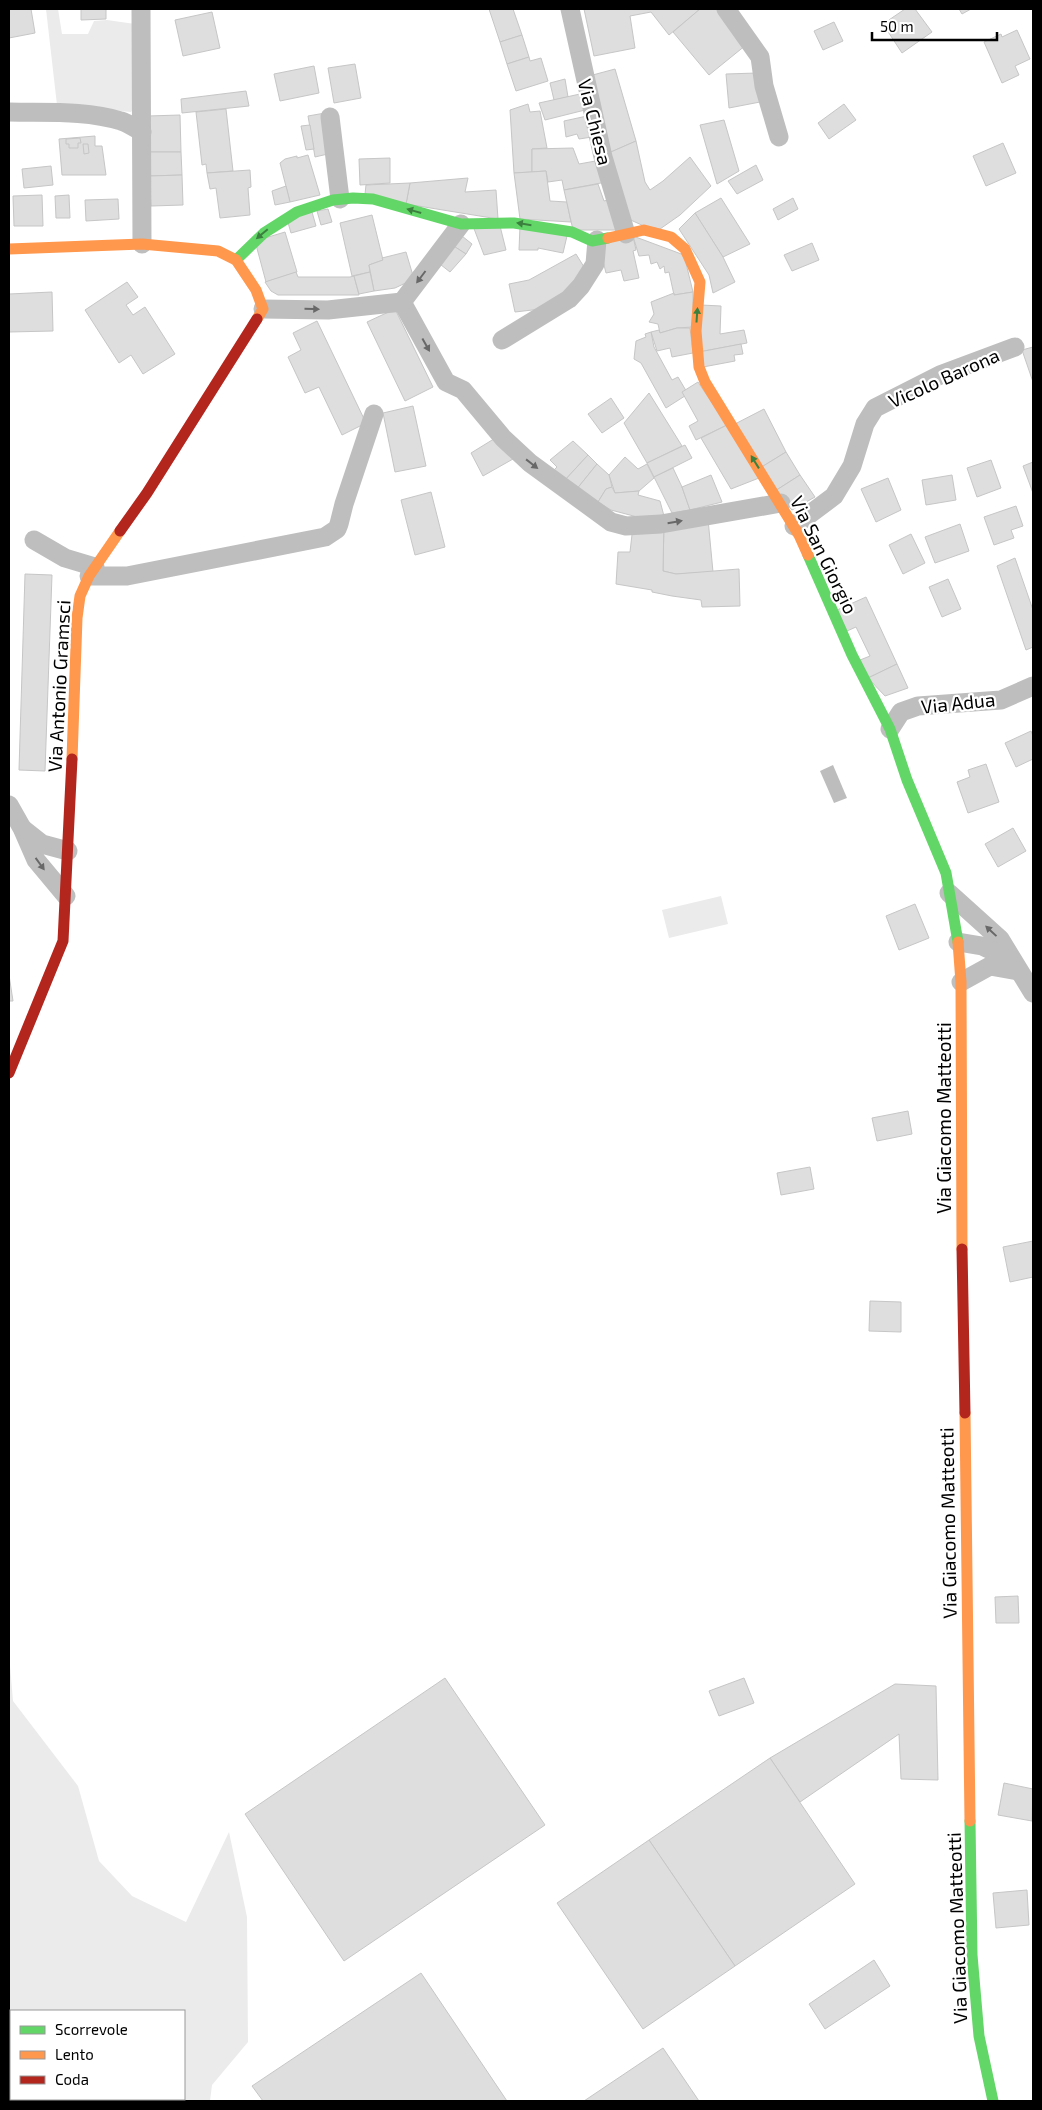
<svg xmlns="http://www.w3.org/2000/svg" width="1042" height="2110" font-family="'Exo 2',sans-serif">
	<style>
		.green { fill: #ebebeb }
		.water { fill: #bdbdbd }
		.building { fill: #dedede; stroke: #c6c6c6 }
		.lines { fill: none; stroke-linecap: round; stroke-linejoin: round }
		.street { stroke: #bebebe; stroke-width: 19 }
		.fast { stroke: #63d668; stroke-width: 11 }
		.slow { stroke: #ff974d; stroke-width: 11 }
		.jam { stroke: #b3261e; stroke-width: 11 }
		.oneway { fill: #3b803e }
		.oneway2 { fill: #686868 }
		.labels { text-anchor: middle; stroke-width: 4.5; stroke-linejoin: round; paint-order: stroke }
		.street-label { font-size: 19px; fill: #000; stroke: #fff }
	</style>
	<rect width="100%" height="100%" fill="#fff"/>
	<g class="green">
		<polygon points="46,9 58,9 62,34 88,34 94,21 107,20 135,24 133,109 131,112 57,105"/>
		<polygon points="721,896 728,924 669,938 662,910"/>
		<polygon points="9,1654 13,1701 78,1786 99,1861 132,1896 186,1922 229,1832 247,1917 248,2042 212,2085 210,2101 9,2101 9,2083 11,2078 11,2099 184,2099 184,2011 11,2011 11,2020 9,2020"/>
	</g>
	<polygon class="water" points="833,765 847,798 834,803 820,771"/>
	<g class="building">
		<polygon points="9,9 31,9 35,33 9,38"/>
		<polygon points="81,9 106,9 106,19 81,20"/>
		<polygon points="489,9 513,9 522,35 500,42"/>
		<polygon points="584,9 700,9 669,35 651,12 630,16 635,48 594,56"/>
		<polygon points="700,9 716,9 746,45 709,75 673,32"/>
		<polygon points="905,9 915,9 932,32 902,53 883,24"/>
		<polygon points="959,9 971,9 962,14"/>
		<polygon points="212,12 220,48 183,56 175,20"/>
		<polygon points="834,22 843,41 823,50 814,31"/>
		<polygon points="1017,30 1030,59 1015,66 1019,75 1002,83 984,42 1001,34 1002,37"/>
		<polygon points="522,35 529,57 507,64 500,42"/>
		<polygon points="529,57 530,61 541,58 548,81 516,91 507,64"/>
		<polygon points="355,64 361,98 334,103 328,68"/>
		<polygon points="314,66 319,93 280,101 274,74"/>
		<polygon points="615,69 636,141 604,155 589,76"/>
		<polygon points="757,73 760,102 729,108 726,74"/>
		<polygon points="565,79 568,97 554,100 550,83"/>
		<polygon points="246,91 249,106 182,113 181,99"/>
		<polygon points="580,94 585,110 545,120 539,103"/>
		<polygon points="528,104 530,112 540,111 547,148 532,149 532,172 514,173 510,110"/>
		<polygon points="844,104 856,120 829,139 818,123"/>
		<polygon points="226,109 233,171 207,173 206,164 202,165 196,112"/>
		<polygon points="325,113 332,153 315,157 308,116"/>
		<polygon points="180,115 181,152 149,152 148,116"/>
		<polygon points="587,116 592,137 579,139 577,134 566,137 564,121"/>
		<polygon points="724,120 739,171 717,184 700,125"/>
		<polygon points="310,125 314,149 306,150 301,126"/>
		<polygon points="95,136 95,146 102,146 106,175 62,175 59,139"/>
		<polygon points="80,138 81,143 78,143 78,148 69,148 69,144 66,144 66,139"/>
		<polygon points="636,141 645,182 650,190 663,181 690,157 711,186 680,215 660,229 644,226 624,217 604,155"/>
		<polygon points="1003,143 1016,173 986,186 973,156"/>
		<polygon points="83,144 88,144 89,153 84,154"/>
		<polygon points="573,148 579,164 601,160 606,182 564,190 562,180 548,182 546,171 532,172 532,149"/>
		<polygon points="149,152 181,152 182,175 149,176"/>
		<polygon points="308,155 320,195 290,202 280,163 285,159 297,156 297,158"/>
		<polygon points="390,158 390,183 360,185 359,159"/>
		<polygon points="756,165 763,180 737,194 728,181"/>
		<polygon points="51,166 53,185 24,188 22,169"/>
		<polygon points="250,170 251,187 248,188 250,215 220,218 216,188 210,189 207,173"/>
		<polygon points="546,171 550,201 567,202 571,222 520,219 514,173"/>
		<polygon points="182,175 183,205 151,206 149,176"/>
		<polygon points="468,178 465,192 496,190 498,219 406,204 410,183"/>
		<polygon points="410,183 406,204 365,194 366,185"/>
		<polygon points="598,184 604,201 612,199 619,230 573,230 564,190"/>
		<polygon points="286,186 290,202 275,205 272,191"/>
		<polygon points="42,195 43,226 14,226 13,196"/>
		<polygon points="69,195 70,218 56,218 55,196"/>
		<polygon points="721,198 750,244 723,257 695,213"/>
		<polygon points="793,198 798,209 778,220 773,209"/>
		<polygon points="118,199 119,219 86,221 85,200"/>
		<polygon points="328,209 332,222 321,225 317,211"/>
		<polygon points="312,212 316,226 291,233 287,219"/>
		<polygon points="695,213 723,257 735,282 713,293 709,275 679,229"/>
		<polygon points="372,215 383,260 369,265 370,272 352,276 340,223"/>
		<polygon points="473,226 500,226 506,250 484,255"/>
		<polygon points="520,226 567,236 563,253 538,248 538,250 519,250"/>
		<polygon points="285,232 297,272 266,282 255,241"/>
		<polygon points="457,232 472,244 466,254 449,243"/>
		<polygon points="633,236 636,250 633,251 639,278 624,281 621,270 606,273 599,245"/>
		<polygon points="633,236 684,255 693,292 674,295 669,272 665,273 664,266 660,269 657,262 651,264 649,255 639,256"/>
		<polygon points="449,243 466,254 450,272 436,261"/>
		<polygon points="812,243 819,260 792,271 784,255"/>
		<polygon points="406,252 414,279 395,288 374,291 369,265 383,260 382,258"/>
		<polygon points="576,254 584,267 565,296 541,309 515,312 509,284 529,280"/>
		<polygon points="296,272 298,277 350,277 354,276 359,295 278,295 271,291 265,282"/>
		<polygon points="370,272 374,291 359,294 354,276"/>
		<polygon points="127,282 138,297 126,305 133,315 145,307 175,354 143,374 131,355 119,363 85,310"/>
		<polygon points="52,292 53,331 9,332 9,294"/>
		<polygon points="693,292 693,327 677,328 660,333 658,324 649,322 654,314 651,302 674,293 674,295"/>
		<polygon points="701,305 721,306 720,334 744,330 747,343 699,352"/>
		<polygon points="395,309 433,387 405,401 367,322"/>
		<polygon points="317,321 366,423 342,435 319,387 305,393 288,357 301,350 293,333"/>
		<polygon points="677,328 690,328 693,353 672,357 670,348 657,351 651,332 659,330 660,333"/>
		<polygon points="651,332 654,347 672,380 678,377 688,394 666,408 641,363 634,359 636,341 646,337 645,334"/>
		<polygon points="741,344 743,354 734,355 735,361 703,367 699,352"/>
		<polygon points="1033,347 1033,382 1022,350"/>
		<polygon points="698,382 727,425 696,440 689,426 698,421 682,392"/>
		<polygon points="649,393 682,446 647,463 624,423"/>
		<polygon points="611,398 624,418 602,433 588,414"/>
		<polygon points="413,406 426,466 395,472 383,413"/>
		<polygon points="764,409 786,452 760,468 733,425"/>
		<polygon points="727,425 759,478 731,489 701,438"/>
		<polygon points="497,437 513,459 483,476 471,453"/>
		<polygon points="573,441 588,455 565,480 553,471 557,467 550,460"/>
		<polygon points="685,445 692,458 654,477 647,463"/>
		<polygon points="786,452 800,475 775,491 760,468"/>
		<polygon points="588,455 597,464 576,490 565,480"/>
		<polygon points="625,457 638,469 647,464 654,478 639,491 615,493 609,475"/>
		<polygon points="991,460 1001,488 977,497 967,468"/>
		<polygon points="1033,462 1033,493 1023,466"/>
		<polygon points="597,464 609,475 612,487 606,489 598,502 576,490"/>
		<polygon points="673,468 682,487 690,510 672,513 654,477"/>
		<polygon points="711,475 722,502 690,510 682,487"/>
		<polygon points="800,475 815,497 792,510 775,491"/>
		<polygon points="952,475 956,500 926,505 922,480"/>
		<polygon points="888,478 901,510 876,522 861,489"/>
		<polygon points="612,487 615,493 639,491 638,495 660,501 664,516 641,518 611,510 598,502 606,489"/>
		<polygon points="431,492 445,547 415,555 401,500"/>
		<polygon points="1016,506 1023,526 1011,530 1014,538 994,545 984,517"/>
		<polygon points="708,519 713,572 676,574 663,571 664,520"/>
		<polygon points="664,520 663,571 676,574 739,569 740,606 702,607 701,600 672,596 652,592 652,590 616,584 618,552 630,552 633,526"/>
		<polygon points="960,524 969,551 935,563 925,537"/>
		<polygon points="911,534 925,563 903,574 889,545"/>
		<polygon points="1015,558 1033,610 1033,647 1026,650 997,566"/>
		<polygon points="25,574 52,575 45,771 19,770"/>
		<polygon points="948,579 961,609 942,617 929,587"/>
		<polygon points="866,597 897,664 868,678 860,660 870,656 856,627 847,631 837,610"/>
		<polygon points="897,664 908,688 885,696 868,678"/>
		<polygon points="1031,731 1033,736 1033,761 1033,759 1016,767 1005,743"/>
		<polygon points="986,764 999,802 968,813 957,782 970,777 968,770"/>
		<polygon points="1013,828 1026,851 998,867 985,844"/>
		<polygon points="915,904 929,938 899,950 886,916"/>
		<polygon points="9,975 13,1001 9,1001"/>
		<polygon points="908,1111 912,1134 877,1141 872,1118"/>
		<polygon points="810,1167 814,1189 781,1195 777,1173"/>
		<polygon points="1033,1241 1033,1277 1010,1282 1003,1247"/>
		<polygon points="870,1301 901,1302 901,1332 869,1331"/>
		<polygon points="1018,1596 1019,1623 996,1623 995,1597"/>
		<polygon points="445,1678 545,1825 344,1961 245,1814"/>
		<polygon points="744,1678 754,1703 719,1716 709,1691"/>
		<polygon points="895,1684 936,1686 938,1780 901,1779 899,1734 800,1802 770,1758"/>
		<polygon points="770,1758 855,1884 735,1966 649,1840"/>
		<polygon points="1004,1783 1033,1789 1032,1821 998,1815"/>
		<polygon points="649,1840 735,1966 643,2029 557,1903"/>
		<polygon points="1027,1890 1029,1925 996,1928 993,1893"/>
		<polygon points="874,1960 890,1986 825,2029 809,2004"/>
		<polygon points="421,1973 507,2101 263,2101 252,2086"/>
		<polygon points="663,2048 699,2101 584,2101"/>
	</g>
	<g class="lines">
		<g class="street">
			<polyline points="141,9 142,244"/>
			<polyline points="570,9 603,157 626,234"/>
			<polyline points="726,9 760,57 764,86 779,137"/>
			<path d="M9 112C45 113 86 110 121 121 128 123 135 128 142 132"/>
			<polyline points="330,117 340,199"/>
			<polyline points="402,302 446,382 463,390 503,438 530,463 611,522 626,526 661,524 781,503"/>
			<polyline points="263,309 328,310 402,302 461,224"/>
			<polyline points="502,340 569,299 581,286 595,264 597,240"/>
			<polyline points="794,526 834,496 852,466 865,424 875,408 940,375 1015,347"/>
			<polyline points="34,540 65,558 95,567"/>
			<polyline points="89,576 127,576 325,537 337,529 339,524 344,504 374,414"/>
			<polyline points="890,729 901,712 918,706 1001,700 1033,686"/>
			<polyline points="9,805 22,828 36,860 66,896"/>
			<polyline points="23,829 42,844 68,851"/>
			<polyline points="949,893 1000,939 1033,993"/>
			<polyline points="958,942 982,946 1012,960"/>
			<polyline points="961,982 990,966 1018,971"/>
		</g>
		<g class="fast">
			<polyline points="236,260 264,233 297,212 333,200 353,198 373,199 461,224 514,223 572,232 592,241 608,238"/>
			<polyline points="808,555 852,655 890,729 907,780 946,873 958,942"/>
			<polyline points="970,1821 972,1955 979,2036 993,2101"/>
		</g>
		<g class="slow">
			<polyline points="608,238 644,230 671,237 685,249 700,282 696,331 699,367 705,382 799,535 808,555"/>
			<polyline points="9,249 142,244 218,251 236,260 256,290 263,309 257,319"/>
			<polyline points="72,759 77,618 80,596 89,576 120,531"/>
			<polyline points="958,942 961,982 962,1249"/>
			<polyline points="965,1413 970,1821"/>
		</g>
		<g class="jam">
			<polyline points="120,531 147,493 257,319"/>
			<polyline points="9,1073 63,941 72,759"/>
			<polyline points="962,1249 965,1413"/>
		</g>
	</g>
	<defs><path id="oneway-solid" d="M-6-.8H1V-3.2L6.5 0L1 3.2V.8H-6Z" transform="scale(1.25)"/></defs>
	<g class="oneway">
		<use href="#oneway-solid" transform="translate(414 211) rotate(-164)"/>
		<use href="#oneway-solid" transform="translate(524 224) rotate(-171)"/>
		<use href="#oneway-solid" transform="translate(262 234) rotate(140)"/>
		<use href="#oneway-solid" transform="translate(697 315) rotate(-86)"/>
		<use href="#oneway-solid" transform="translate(755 462) rotate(-122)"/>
	</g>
	<g class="oneway2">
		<use href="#oneway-solid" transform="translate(421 277) rotate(127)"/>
		<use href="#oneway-solid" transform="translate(312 309) rotate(1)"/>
		<use href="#oneway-solid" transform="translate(426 345) rotate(61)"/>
		<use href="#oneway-solid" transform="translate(532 464) rotate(38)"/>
		<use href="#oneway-solid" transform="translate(675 522) rotate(-10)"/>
		<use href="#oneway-solid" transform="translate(40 864) rotate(54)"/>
		<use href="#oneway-solid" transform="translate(991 931) rotate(-137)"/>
	</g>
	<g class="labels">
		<g class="street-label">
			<text transform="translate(595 122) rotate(76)" y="7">Via Chiesa</text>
			<text transform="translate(944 378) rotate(-24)" y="7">Vicolo Barona</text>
			<text transform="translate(824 555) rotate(64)" y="7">Via San Giorgio</text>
			<text transform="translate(59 686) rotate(-87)" y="7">Via Antonio Gramsci</text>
			<text transform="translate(958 703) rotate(-6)" y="7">Via Adua</text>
			<text transform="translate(944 1118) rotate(-90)" y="7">Via Giacomo Matteotti</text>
			<text transform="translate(948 1523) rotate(-91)" y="7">Via Giacomo Matteotti</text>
			<text transform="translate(957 1928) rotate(-92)" y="7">Via Giacomo Matteotti</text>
		</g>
	</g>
	<rect width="1042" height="2110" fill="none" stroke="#000000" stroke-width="20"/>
	<rect x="10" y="2010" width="175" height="90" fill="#ffffff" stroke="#999999"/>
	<rect x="20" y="2026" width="25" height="8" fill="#63d668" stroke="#999999"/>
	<text x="55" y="2035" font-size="15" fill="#000000">Scorrevole</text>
	<rect x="20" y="2051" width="25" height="8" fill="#ff974d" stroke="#999999"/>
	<text x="55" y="2060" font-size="15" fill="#000000">Lento</text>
	<rect x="20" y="2076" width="25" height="8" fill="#b3261e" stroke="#999999"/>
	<text x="55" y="2085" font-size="15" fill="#000000">Coda</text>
	<path d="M872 32v8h125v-8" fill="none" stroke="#000000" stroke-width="2.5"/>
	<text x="880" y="32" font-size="15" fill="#000000" stroke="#ffffff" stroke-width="4" paint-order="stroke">50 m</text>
</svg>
